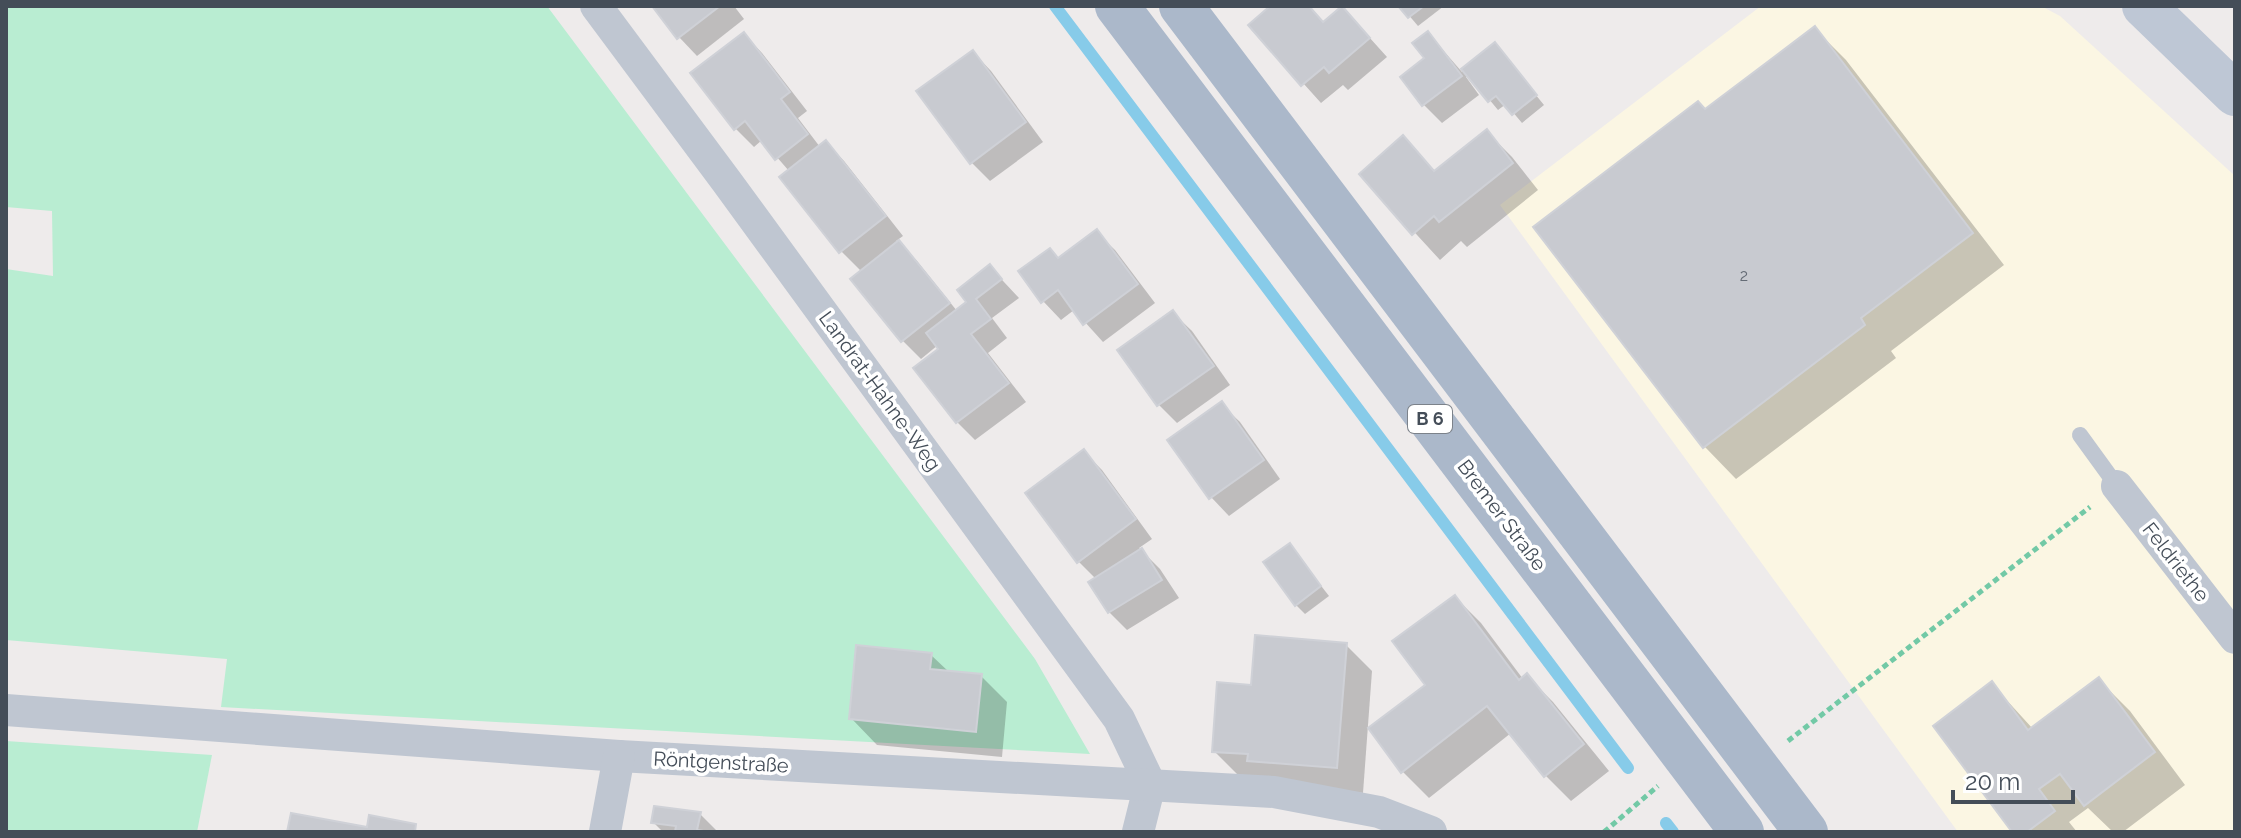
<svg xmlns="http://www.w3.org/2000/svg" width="2241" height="838" font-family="Raleway,sans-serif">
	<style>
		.commercial { fill: #fbf6e3 }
		.green { fill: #b9edd2 }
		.shadow { fill: #0003 }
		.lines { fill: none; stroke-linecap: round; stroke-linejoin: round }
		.stream { stroke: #87cbe9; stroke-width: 12 }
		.building { fill: #c8cad0; stroke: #cfd1d7; stroke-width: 2 }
		.path { stroke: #72c9a6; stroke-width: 5; stroke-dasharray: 6 4; stroke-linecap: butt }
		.lane { stroke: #bfc6d1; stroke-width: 16 }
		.street { stroke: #bfc6d1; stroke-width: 32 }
		.secondary { stroke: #bec7d5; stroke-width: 44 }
		.primary { stroke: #abb8ca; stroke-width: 44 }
		.labels { text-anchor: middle; stroke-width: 7; stroke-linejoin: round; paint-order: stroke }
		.number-label { font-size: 16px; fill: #656c76 }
		.shield { fill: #fff; stroke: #7c828a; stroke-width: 2 }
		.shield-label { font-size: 18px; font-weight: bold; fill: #444d58 }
		.street-label { font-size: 20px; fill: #444d58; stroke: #fff }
	</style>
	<rect width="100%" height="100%" fill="#eeebeb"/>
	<polygon class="commercial" points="1761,6 2041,6 2060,16 2235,176 2235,832 1958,832 1500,205"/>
	<g class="green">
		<polygon points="6,6 547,6 1035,659 1090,754 221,707 227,659 6,640 6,269 53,276 52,211 6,207"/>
		<polygon points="6,741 212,755 197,832 6,832"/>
	</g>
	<g class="shadow">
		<polygon points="655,6 734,6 744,19 697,56 679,37"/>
		<polygon points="1273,6 1308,6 1324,24 1360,27 1387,57 1348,90 1343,85 1321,103 1251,25"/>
		<polygon points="1401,6 1444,6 1418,26"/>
		<polygon points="1814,28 1846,60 2004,265 1891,351 1896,358 1736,479 1705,447 1536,227 1706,111"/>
		<polygon points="1428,33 1462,72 1495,45 1544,105 1522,123 1506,104 1498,110 1469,75 1466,77 1479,95 1442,123 1424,105 1403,77 1427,59"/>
		<polygon points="744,34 762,53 807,111 798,118 820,147 826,142 844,161 903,236 896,241 917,261 957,311 969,302 990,267 1019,298 992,318 1007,338 988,353 1026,402 975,440 957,422 941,349 938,345 921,359 903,341 853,279 862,272 841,251 789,171 762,140 754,147 735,128"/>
		<polygon points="973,52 991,71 1043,142 990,181 971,162"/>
		<polygon points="1486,131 1512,157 1538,190 1467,247 1461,241 1440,260 1361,174 1403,138 1436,172"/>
		<polygon points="1096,232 1115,250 1155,303 1103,342 1074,310 1061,320 1043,301"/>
		<polygon points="1173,313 1192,331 1230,385 1177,423 1158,404"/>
		<polygon points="1221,404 1240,422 1280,479 1229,516 1211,497"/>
		<polygon points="1084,452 1102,470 1152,539 1139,548 1160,569 1179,598 1127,630 1109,612 1096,579 1078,561"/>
		<polygon points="1290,546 1329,596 1305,614 1296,605"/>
		<polygon points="1455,597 1481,623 1523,679 1527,676 1553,702 1609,771 1571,801 1545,775 1511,733 1429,798 1403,772 1371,729 1428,686"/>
		<polygon points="1346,645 1372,671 1363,793 1240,777 1214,751"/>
		<polygon points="931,655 949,672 981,676 1007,702 1002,757 877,745 851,718"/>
		<polygon points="2098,679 2130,711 2185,785 2123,832 2113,832 2088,808 2069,822 2077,832 2015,832 1992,684 2033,729"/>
		<polygon points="700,814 718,832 663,832 653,822"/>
	</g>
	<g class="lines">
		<g class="stream">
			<polyline points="1055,6 1628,768"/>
			<polyline points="1666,823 1673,832"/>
		</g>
	</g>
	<g class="building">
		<polygon points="652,6 720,6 677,39"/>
		<polygon points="1270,6 1309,6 1323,22 1342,6 1370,38 1329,73 1324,67 1301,86 1248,25"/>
		<polygon points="1398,6 1424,6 1408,18"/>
		<polygon points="1815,26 1973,233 1861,318 1865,325 1703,448 1533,227 1698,101 1705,109"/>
		<polygon points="1428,31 1462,76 1422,106 1400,77 1424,58 1412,43"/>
		<polygon points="744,32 790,92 781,99 808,134 775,160 745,121 734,130 690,73"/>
		<polygon points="1495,42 1537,95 1512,115 1496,96 1488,102 1461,69"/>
		<polygon points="973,50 1026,122 970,164 916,91"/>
		<polygon points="1487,129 1513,163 1439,222 1434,216 1412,235 1359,174 1403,135 1434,171"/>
		<polygon points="826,140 886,216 839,253 779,177"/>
		<polygon points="1097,229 1138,284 1083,325 1058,290 1041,303 1018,271 1050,248 1058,258"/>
		<polygon points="899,240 950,303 901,342 850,279"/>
		<polygon points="990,264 1002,279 976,299 991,319 971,334 1009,383 956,423 913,368 938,349 926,333 966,302 957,290"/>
		<polygon points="1173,310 1214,366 1157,406 1117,350"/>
		<polygon points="1222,401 1264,460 1209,499 1167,440"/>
		<polygon points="1084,449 1136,519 1077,563 1025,493"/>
		<polygon points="1290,543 1321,586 1295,606 1263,562"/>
		<polygon points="1142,548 1162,580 1108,613 1088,582"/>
		<polygon points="1455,595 1519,680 1527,673 1584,744 1544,777 1487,706 1401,773 1368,728 1425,685 1392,641"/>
		<polygon points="1255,635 1347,643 1337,768 1247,761 1248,754 1212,752 1217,682 1251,685"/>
		<polygon points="856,645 932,653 930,669 982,674 976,732 849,719"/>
		<polygon points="2099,677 2155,752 2084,806 2060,774 2039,789 2055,811 2027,832 2012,832 1933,726 1992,681 2028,730"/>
		<polygon points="654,806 701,812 697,830 710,832 675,832 676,826 651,823"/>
		<polygon points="291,813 367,827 369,815 416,824 415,832 287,832"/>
	</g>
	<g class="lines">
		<g class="path">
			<polyline points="1788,741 2090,507"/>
			<polyline points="1604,832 1658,786"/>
		</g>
		<polyline class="lane" points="2080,435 2117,486"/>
		<g class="street">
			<polyline points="596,6 727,182 1119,719 1150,784 1138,832"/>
			<polyline points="2117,486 2235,638"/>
			<polyline points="6,710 619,756 1274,792 1379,812 1431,832"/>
			<polyline points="605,832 619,756"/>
		</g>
		<polyline class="secondary" points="2144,6 2235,94"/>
		<g class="primary">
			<polyline points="1117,6 1742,832"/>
			<polyline points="1181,6 1806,832"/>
		</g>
	</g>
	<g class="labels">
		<g class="number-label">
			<text x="1744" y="281">2</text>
		</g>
		<rect class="shield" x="1408" y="405" width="44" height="28" rx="6"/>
		<g class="shield-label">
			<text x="1430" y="425">B 6</text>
		</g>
		<g class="street-label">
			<text transform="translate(880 391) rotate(54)" y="7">Landrat-Hahne-Weg</text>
			<text transform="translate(1502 515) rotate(53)" y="7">Bremer Straße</text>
			<text transform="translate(2176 562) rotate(52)" y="7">Feldriethe</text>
			<text transform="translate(721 762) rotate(3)" y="7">Röntgenstraße</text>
		</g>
	</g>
	<rect width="2241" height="838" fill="none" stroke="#444d58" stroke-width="16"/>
	<path d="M1953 790v12h120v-12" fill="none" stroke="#444d58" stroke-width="4"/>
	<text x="1965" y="790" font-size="24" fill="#444d58" stroke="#ffffff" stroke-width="6" paint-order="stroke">20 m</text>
</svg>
